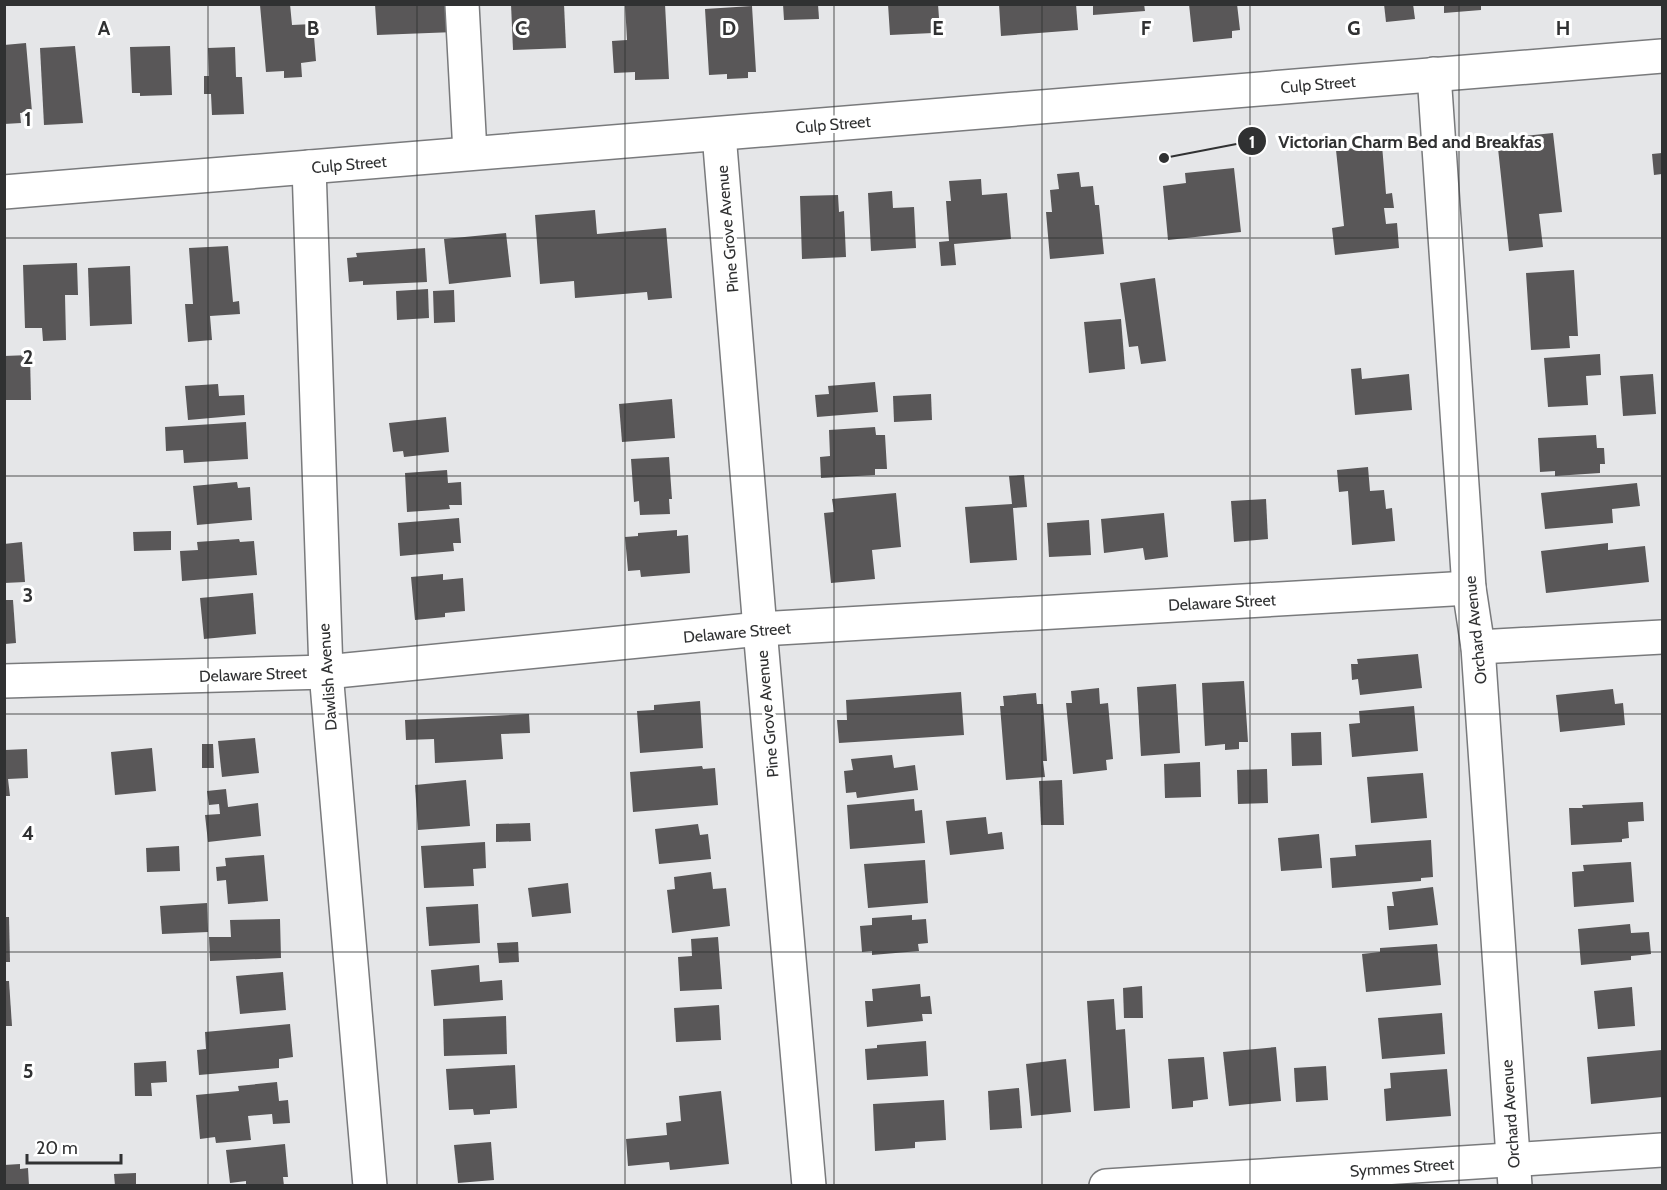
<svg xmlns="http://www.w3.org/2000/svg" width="1667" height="1190" font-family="Cabin,sans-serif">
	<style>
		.building { fill: #595758 }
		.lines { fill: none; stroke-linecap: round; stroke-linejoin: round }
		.minor-casing { stroke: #797a7c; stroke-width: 36 }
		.minor { stroke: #fff; stroke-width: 33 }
		.grid { fill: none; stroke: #303132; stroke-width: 1.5; stroke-opacity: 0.55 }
		.labels { text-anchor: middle; stroke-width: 6; stroke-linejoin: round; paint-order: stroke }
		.street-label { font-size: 16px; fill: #303132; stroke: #fff }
		.grid-label { font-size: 20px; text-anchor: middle; font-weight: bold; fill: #303132; stroke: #fff; stroke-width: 6; stroke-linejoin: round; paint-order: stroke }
		.leader { fill: none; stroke: #303132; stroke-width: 2 }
		.callout-dot { fill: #303132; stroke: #fff; stroke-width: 2 }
		.mark-label { font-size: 18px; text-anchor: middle; font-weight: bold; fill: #fff }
		.callout-label { font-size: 18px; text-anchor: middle; font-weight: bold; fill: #303132; stroke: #fff; stroke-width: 6; stroke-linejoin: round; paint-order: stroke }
	</style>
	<rect width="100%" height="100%" fill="#e5e6e8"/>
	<g class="building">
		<polygon points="290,4 292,25 313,24 316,61 301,63 302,77 284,78 284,71 266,72 260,5"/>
		<polygon points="375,4 454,4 455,32 377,35"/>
		<polygon points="511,4 564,4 566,48 513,50"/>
		<polygon points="625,4 665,4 669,79 635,80 635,72 614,73 612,41 627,40"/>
		<polygon points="783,4 818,4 819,19 784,20"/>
		<polygon points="888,4 938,4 939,18 932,18 933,33 890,35"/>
		<polygon points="999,4 1076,4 1078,30 1001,36"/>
		<polygon points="1093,4 1144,4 1145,11 1093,15"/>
		<polygon points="1189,4 1237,4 1240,30 1232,31 1232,38 1193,42"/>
		<polygon points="1384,4 1413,4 1415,19 1386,22"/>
		<polygon points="1444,4 1481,4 1481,10 1444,13"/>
		<polygon points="752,6 756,72 748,72 748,78 727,79 727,74 709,75 705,9"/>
		<polygon points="26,43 32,112 20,113 21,123 4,124 4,45"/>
		<polygon points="75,46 83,123 44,125 40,48"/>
		<polygon points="170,46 172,95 140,96 140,93 132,93 130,47"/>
		<polygon points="235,47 236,77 242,77 244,114 212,115 211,94 204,94 204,76 209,76 208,48"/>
		<polygon points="1553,133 1562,212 1539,214 1543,247 1509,251 1497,139"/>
		<polygon points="1382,145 1386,194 1392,193 1394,208 1384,208 1386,224 1397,223 1399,248 1335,255 1332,228 1344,226 1336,150"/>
		<polygon points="1662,153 1662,174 1654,175 1652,154"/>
		<polygon points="1234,168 1241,232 1168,240 1163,186 1186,183 1185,173"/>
		<polygon points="1079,172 1081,187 1093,186 1095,205 1099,205 1104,254 1050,259 1046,212 1052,212 1050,190 1059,189 1057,174"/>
		<polygon points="981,179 982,195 1007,193 1011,239 954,244 956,265 941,266 939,242 949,241 946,201 951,201 949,181"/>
		<polygon points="892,191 893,208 914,207 916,248 871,251 868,193"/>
		<polygon points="838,195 839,212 844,211 846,257 802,259 800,196"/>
		<polygon points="595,210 597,234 666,228 672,298 648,300 647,292 575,298 574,281 540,284 535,215"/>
		<polygon points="506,233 511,277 449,284 444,239"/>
		<polygon points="228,246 233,302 239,301 240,314 210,316 212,340 188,342 185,304 193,304 189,248"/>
		<polygon points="425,248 427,282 363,285 363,281 349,282 347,258 357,257 356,253"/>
		<polygon points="77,263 78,295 65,295 66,340 43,341 42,328 25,328 23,265"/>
		<polygon points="130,266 132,324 90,326 88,268"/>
		<polygon points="1574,270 1578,336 1569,336 1570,348 1531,350 1526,273"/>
		<polygon points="1155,278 1166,361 1141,364 1138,346 1129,347 1120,283"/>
		<polygon points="428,289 429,318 397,320 396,291"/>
		<polygon points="454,290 455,322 434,323 433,291"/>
		<polygon points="1121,319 1125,369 1089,373 1084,322"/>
		<polygon points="1600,354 1601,375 1586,376 1588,405 1548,407 1544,358"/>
		<polygon points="30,355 31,400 4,400 4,356"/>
		<polygon points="1361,368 1362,379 1409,374 1412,410 1355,415 1351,369"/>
		<polygon points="1653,374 1656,414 1623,416 1620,376"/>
		<polygon points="875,382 878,412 817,417 815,395 829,394 828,386"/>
		<polygon points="218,384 219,396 244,395 245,415 188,420 185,386"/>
		<polygon points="931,394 932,420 894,422 893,396"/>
		<polygon points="672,399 675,438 622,442 619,404"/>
		<polygon points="446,417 449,452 404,457 403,451 393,452 389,423"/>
		<polygon points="246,422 248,459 184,463 183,450 166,451 165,427"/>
		<polygon points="875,427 876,435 885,435 887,469 875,469 875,475 821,478 820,457 830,456 829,430"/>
		<polygon points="1596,435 1597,448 1604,448 1605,464 1600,464 1600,473 1555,476 1555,471 1540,472 1538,438"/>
		<polygon points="669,457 672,499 669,499 670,514 640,515 639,501 634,502 631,459"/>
		<polygon points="1368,467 1370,491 1384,490 1386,509 1392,508 1395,541 1352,545 1348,491 1339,492 1337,470"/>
		<polygon points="447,470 448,483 461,482 462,505 449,505 450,509 407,512 405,473"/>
		<polygon points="1024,475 1027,507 1013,508 1017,560 970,563 965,507 1012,504 1009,476"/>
		<polygon points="237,482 238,488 250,487 252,520 197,525 193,486"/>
		<polygon points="1637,483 1640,506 1612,509 1613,523 1545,529 1541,493"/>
		<polygon points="896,493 901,547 872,550 875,579 831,583 824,513 834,512 832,499"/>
		<polygon points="1266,499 1268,539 1234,542 1231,501"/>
		<polygon points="1164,513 1168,557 1145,560 1143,548 1104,553 1101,519"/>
		<polygon points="459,518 461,543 453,543 454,551 400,556 398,523"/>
		<polygon points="1089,520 1091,555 1049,557 1047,523"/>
		<polygon points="677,530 677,536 688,535 690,573 641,577 640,570 628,571 625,537 638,536 638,533"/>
		<polygon points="171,531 171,550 134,551 133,532"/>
		<polygon points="239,539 240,542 254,541 257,575 182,581 180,551 198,550 197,542"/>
		<polygon points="22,542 25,582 4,583 4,544"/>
		<polygon points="1608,543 1608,550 1645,546 1649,582 1546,593 1541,551"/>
		<polygon points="443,574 443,580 463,578 465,611 445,613 445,617 415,620 411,577"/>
		<polygon points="253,593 256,634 204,639 200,598"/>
		<polygon points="5,600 13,600 16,643 5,644"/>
		<polygon points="1418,654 1422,688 1360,695 1358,679 1352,680 1351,664 1358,664 1357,659"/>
		<polygon points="1244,681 1248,742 1239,742 1239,749 1225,750 1225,744 1205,746 1202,683"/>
		<polygon points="1176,684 1180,753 1141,756 1137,687"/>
		<polygon points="1099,688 1100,704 1108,703 1113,759 1106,760 1107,770 1073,774 1066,703 1072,703 1071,691"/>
		<polygon points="1613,689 1615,704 1623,703 1625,725 1560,732 1556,695"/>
		<polygon points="961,692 964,735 839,743 837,720 847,720 846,700"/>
		<polygon points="1036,693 1037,704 1043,704 1047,761 1043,761 1045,777 1006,780 1000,706 1004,706 1003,696"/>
		<polygon points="700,701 703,748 640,753 637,711 654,710 654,705"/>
		<polygon points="1414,706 1418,751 1352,757 1349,724 1360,723 1359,711"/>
		<polygon points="529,714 530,733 501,734 503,759 435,763 434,739 406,740 405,720"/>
		<polygon points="1321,732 1322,765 1292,766 1291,733"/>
		<polygon points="255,738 259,773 222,777 218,741"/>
		<polygon points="202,744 213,744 214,768 202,768"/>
		<polygon points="152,748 156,791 115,795 111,752"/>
		<polygon points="27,749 28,778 8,779 10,796 4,796 5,750"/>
		<polygon points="892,755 894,768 915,765 918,790 857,798 856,792 846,793 844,771 853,770 851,759"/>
		<polygon points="1200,762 1201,797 1165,798 1164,764"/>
		<polygon points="702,766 703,769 715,768 718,805 633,812 630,772"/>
		<polygon points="1267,769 1268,803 1238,804 1237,770"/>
		<polygon points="1423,773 1427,818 1371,823 1367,777"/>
		<polygon points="466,780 470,826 418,830 415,785"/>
		<polygon points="1062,780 1064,825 1041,825 1039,781"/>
		<polygon points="226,789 228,807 258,803 261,836 208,842 205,815 220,814 219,804 209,805 207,791"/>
		<polygon points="914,799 915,811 922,810 925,843 850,849 847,805"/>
		<polygon points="1643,802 1644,821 1628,822 1629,838 1622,839 1622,842 1571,845 1569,808 1583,808 1582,805"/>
		<polygon points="986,817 988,834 1002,832 1004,849 950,855 946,821"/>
		<polygon points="530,823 531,841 496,842 496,824"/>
		<polygon points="698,824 700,835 708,834 711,859 659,864 655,829"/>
		<polygon points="1319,834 1322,868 1281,871 1278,838"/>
		<polygon points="1431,840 1433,877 1421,878 1421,881 1332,888 1330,858 1356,856 1355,845"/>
		<polygon points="485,842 486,868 473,869 474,886 424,888 421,846"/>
		<polygon points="179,846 180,871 147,872 146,848"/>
		<polygon points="264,855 268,901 228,904 226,880 217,881 216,867 226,866 225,858"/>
		<polygon points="925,860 928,903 868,908 864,864"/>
		<polygon points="1631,862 1634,902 1574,907 1572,872 1584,871 1583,865"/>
		<polygon points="711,872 713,889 726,888 730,926 672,933 667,890 675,889 674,877"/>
		<polygon points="568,883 571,913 532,917 528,888"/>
		<polygon points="1433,887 1438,925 1389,930 1387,906 1394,906 1392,892"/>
		<polygon points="207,903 208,932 162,934 160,906"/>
		<polygon points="478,904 480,943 429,946 426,907"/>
		<polygon points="912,915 912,920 926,919 928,943 918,944 919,951 872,955 872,951 862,952 860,926 872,925 872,918"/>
		<polygon points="4,917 9,917 10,962 4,962"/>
		<polygon points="280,919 281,958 210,961 209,937 231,937 230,920"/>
		<polygon points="1630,924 1631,933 1649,932 1651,954 1631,956 1631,960 1581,965 1578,929"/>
		<polygon points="718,937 722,989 680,991 678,957 692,956 691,939"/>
		<polygon points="518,942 519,962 499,963 497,943"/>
		<polygon points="1437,944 1441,985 1366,992 1362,954 1380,952 1380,948"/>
		<polygon points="479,965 480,982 502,980 503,1000 434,1006 431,970"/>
		<polygon points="283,972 286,1010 240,1014 236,976"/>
		<polygon points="4,981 9,981 12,1026 4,1026"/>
		<polygon points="920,984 921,997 930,996 932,1014 922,1014 923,1021 867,1027 865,1001 873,1001 872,989"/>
		<polygon points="1142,986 1143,1018 1124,1018 1123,988"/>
		<polygon points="1632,987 1635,1026 1598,1029 1594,991"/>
		<polygon points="1114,999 1116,1030 1125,1029 1130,1108 1094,1111 1087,1001"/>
		<polygon points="719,1005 721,1040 676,1042 674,1008"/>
		<polygon points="1442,1013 1445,1054 1382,1059 1378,1018"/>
		<polygon points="506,1016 507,1054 444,1056 443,1019"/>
		<polygon points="290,1024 293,1057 279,1059 279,1068 199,1075 197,1050 206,1049 205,1032"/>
		<polygon points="926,1041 928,1076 867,1080 865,1049 877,1048 877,1045"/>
		<polygon points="1276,1047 1281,1101 1229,1106 1223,1052"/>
		<polygon points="1662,1050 1662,1097 1591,1104 1587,1057"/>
		<polygon points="1204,1057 1208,1099 1193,1101 1193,1107 1172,1109 1168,1059"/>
		<polygon points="1066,1059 1071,1112 1031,1116 1026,1064"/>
		<polygon points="166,1061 167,1082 151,1083 152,1096 135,1096 134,1063"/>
		<polygon points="515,1065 517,1108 490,1110 490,1114 474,1115 473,1109 449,1110 446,1069"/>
		<polygon points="1326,1066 1328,1100 1296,1102 1294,1068"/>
		<polygon points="1447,1069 1451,1116 1386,1121 1384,1089 1391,1088 1390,1073"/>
		<polygon points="277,1082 279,1101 288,1100 290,1123 273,1124 272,1114 248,1116 251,1140 216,1143 215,1137 200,1139 196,1095 239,1091 238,1086"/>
		<polygon points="1019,1088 1022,1128 990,1130 988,1091"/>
		<polygon points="721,1091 729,1164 670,1170 669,1162 628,1166 626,1139 667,1135 666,1123 681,1121 679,1096"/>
		<polygon points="944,1100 946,1140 915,1142 915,1148 875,1151 873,1104"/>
		<polygon points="491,1142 494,1180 458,1183 454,1145"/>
		<polygon points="285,1144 288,1177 283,1177 284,1186 246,1186 246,1181 230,1183 226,1150"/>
		<polygon points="20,1164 20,1169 28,1168 29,1186 4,1186 4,1165"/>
		<polygon points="136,1173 136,1186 115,1186 114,1174"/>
	</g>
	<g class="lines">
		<defs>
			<g id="minor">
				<polyline points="462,4 470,153"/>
				<polyline points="1434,74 1469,588 1478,647 1515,1186"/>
				<polyline points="719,134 760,629 809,1186"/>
				<polyline points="309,167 326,672 370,1186"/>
				<polyline points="4,192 1662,56"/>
				<polyline points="1478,647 1662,637"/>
				<polyline points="4,681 326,672 760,629 1469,588"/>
				<polyline points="1106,1186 1662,1150"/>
			</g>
		</defs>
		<use href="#minor" class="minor-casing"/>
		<use href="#minor" class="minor"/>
	</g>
	<path class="grid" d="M208 4V1186M417 4V1186M625 4V1186M834 4V1186M1042 4V1186M1250 4V1186M1459 4V1186M4 238H1662M4 476H1662M4 714H1662M4 952H1662"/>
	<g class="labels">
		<g class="street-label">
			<text transform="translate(1318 84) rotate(-5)" y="6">Culp Street</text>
			<text transform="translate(833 124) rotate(-5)" y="6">Culp Street</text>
			<text transform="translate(349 164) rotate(-5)" y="6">Culp Street</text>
			<text transform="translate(727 229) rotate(-95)" y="6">Pine Grove Avenue</text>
			<text transform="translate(1222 602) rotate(-3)" y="6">Delaware Street</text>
			<text transform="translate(1475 630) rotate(-96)" y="6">Orchard Avenue</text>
			<text transform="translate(737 632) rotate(-5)" y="6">Delaware Street</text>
			<text transform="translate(253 674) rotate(-2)" y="6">Delaware Street</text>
			<text transform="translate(327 677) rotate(-94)" y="6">Dawlish Avenue</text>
			<text transform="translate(767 714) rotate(-95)" y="6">Pine Grove Avenue</text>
			<text transform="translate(1510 1114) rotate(-94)" y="6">Orchard Avenue</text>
			<text transform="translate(1402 1167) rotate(-4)" y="6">Symmes Street</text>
		</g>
	</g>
	<g class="grid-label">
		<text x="104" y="35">A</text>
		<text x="313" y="35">B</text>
		<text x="521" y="35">C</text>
		<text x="729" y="35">D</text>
		<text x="938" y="35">E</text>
		<text x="1146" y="35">F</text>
		<text x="1354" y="35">G</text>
		<text x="1563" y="35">H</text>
		<text x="28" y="126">1</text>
		<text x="28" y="364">2</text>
		<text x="28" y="602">3</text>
		<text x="28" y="840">4</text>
		<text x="28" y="1078">5</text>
	</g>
	<path class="leader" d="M1164 158L1252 141"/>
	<g class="callout-dot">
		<circle cx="1164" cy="158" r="6"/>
		<circle cx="1252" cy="141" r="15"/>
	</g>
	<g class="mark-label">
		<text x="1252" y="148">1</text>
	</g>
	<g class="callout-label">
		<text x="1410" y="148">Victorian Charm Bed and Breakfas</text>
	</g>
	<rect width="1667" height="1190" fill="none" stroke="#303132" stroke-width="12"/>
	<path d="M27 1154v9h94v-9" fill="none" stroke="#303132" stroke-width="3"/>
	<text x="36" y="1154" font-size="18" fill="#303132" stroke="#ffffff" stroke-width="4.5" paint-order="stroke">20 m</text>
</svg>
